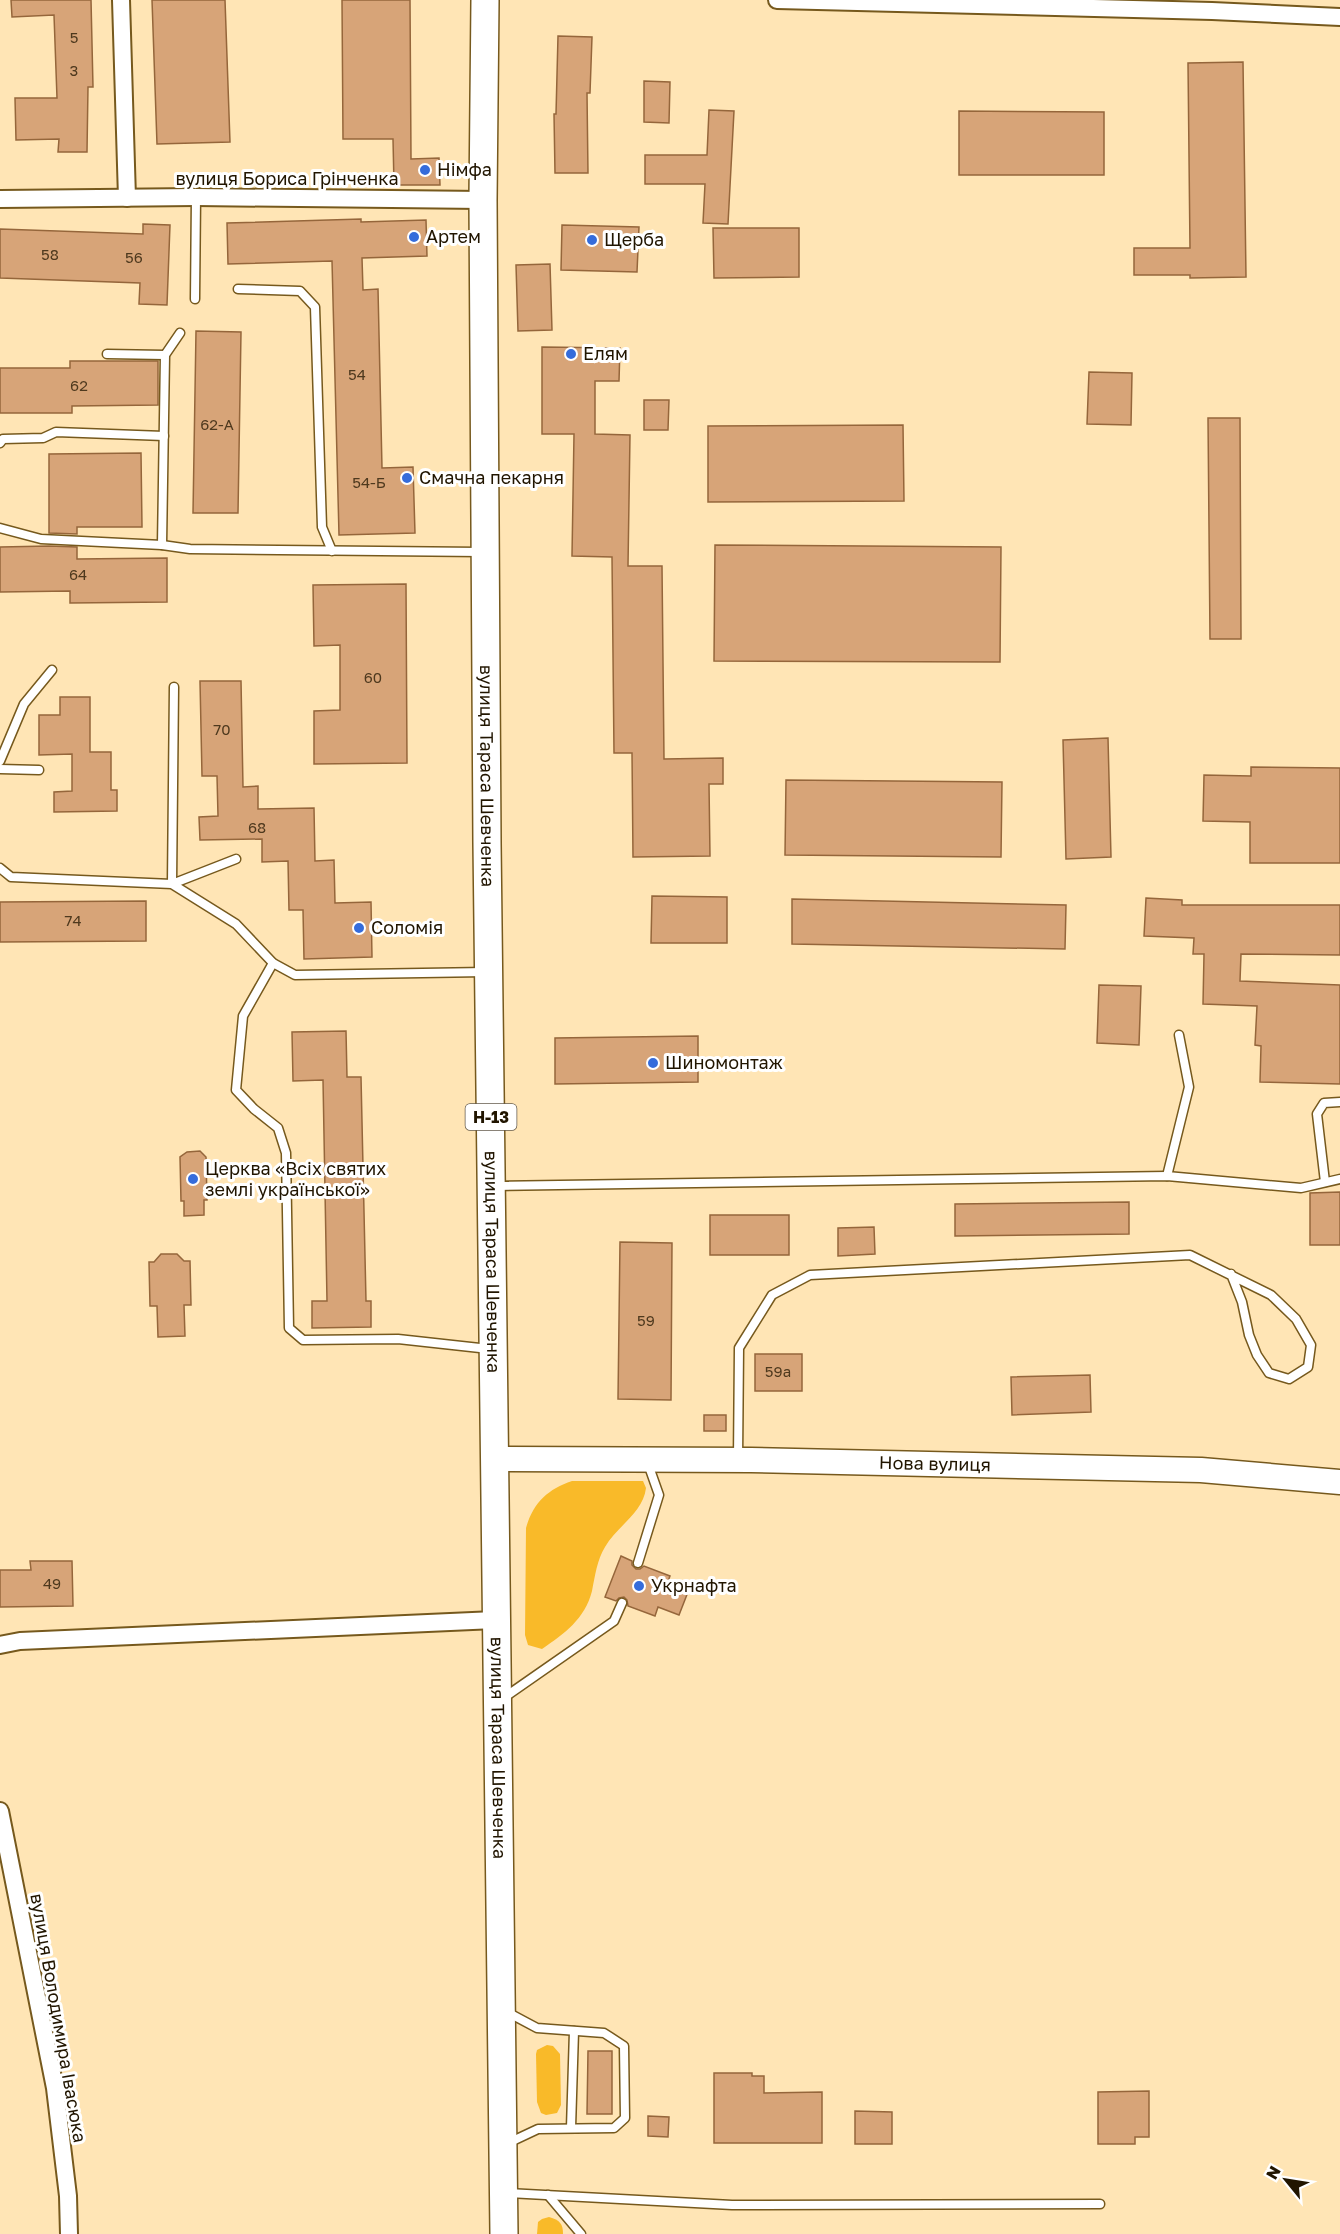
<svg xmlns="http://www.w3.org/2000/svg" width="1340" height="2234" font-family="'Golos Text',sans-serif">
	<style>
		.green { fill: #f9ba29 }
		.building { fill: #d7a478; stroke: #95663b; stroke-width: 1.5 }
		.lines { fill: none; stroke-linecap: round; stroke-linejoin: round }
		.lane-casing { stroke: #76591d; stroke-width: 11 }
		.street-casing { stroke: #76591d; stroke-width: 20 }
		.secondary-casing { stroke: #76591d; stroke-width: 27 }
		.primary-casing { stroke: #76591d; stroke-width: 30 }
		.lane { stroke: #fff; stroke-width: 8 }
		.street { stroke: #fff; stroke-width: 16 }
		.secondary { stroke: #fff; stroke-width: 24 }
		.primary { stroke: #fff; stroke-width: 27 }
		.poi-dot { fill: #356cdb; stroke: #fff; stroke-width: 2 }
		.labels { text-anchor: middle; stroke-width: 6; stroke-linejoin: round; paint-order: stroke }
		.number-label { font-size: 15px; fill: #4e391e }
		.shield { fill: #fff; stroke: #645b4c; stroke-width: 1.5 }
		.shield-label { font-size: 16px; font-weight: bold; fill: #211500 }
		.poi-label { font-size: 18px; fill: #211500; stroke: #fff; text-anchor: start }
		.street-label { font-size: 18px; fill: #211500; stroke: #fff }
	</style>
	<rect width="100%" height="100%" fill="#ffe5b5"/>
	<g class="green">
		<path d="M572 1481H643L646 1488C643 1513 617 1526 605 1547 597 1560 595 1576 592 1591 585 1619 564 1634 542 1649L528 1645 525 1635 526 1528C533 1503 548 1489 572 1481Z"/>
		<polygon points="547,2045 553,2046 560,2054 561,2105 557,2113 546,2115 541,2113 537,2102 536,2054 537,2050"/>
		<path d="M549 2217C560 2220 563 2224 563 2234H537L538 2222 542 2219Z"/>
	</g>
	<g class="building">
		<polygon points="11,0 91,0 93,87 88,87 87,152 58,152 59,139 16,140 15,98 57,98 54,15 12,17"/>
		<polygon points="152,0 225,0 230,142 157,144"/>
		<polygon points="342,0 410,0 411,159 439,158 440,185 394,185 393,139 343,139"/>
		<polygon points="558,36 592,37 590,93 587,93 588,173 555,173 554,114 556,114"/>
		<polygon points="1243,62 1246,277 1190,278 1190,275 1134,275 1134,248 1190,248 1188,63"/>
		<polygon points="644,81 670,82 669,123 644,122"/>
		<polygon points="709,110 734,111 728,224 703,223 705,184 645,184 645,155 707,155"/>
		<polygon points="959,111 1104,112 1104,175 959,175"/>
		<polygon points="361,219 361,222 426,220 427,256 362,258 363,290 378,289 382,468 413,467 415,533 339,535 332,261 228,264 227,223"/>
		<polygon points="143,224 170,225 167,305 139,304 140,283 0,278 0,229 143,234"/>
		<polygon points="562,225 639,227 637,272 561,270"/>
		<polygon points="713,228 799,228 799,277 714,278"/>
		<polygon points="550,264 552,330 518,331 516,265"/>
		<polygon points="196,331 241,332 238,513 193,513"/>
		<polygon points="542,347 620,348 619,381 595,381 595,434 630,435 628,566 662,566 664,759 723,758 723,784 709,784 710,856 633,857 632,753 614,753 612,557 572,556 574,434 542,434"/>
		<polygon points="70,361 158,361 158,405 72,406 72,413 0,413 0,368 70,368"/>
		<polygon points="1089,372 1132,373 1131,425 1087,424"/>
		<polygon points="644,400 669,400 668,430 644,430"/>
		<polygon points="1208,418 1240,418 1241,639 1210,639"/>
		<polygon points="903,425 904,501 708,502 708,426"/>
		<polygon points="141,453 142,527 77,527 77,534 49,533 49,454"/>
		<polygon points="715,545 1001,547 1000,662 714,661"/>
		<polygon points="49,546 77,547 77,559 167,558 167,602 70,603 70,591 0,592 0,547"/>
		<polygon points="406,584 407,763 314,764 314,711 340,710 340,645 314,646 313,585"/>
		<polygon points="200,681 241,681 243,787 258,786 258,809 314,808 315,861 334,860 335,903 371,902 372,957 304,959 303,910 289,910 288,861 262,862 262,839 200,840 199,817 218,816 217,776 202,776"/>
		<polygon points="60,697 90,697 90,752 111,752 111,790 117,790 117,811 54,812 54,792 72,791 72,754 39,755 39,715 60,715"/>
		<polygon points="1108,738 1111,857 1066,859 1063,740"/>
		<polygon points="1251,767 1340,768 1340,863 1250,863 1250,822 1203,821 1204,775 1251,776"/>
		<polygon points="786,780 1002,782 1001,857 785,855"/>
		<polygon points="652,896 727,897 727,943 651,943"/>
		<polygon points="1146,898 1182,900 1182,905 1340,905 1340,955 1241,954 1240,981 1340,985 1340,1084 1260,1082 1261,1046 1255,1045 1257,1006 1203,1004 1204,954 1193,954 1194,938 1144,936"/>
		<polygon points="792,899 1066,905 1065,949 792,944"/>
		<polygon points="146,901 146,941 0,942 0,902"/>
		<polygon points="1099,985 1141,986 1139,1045 1097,1043"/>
		<polygon points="346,1031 347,1077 361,1077 366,1301 371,1301 371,1327 312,1328 312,1301 327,1301 323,1080 293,1081 292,1032"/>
		<polygon points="698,1036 698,1082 555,1084 555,1038"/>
		<polygon points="200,1151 206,1157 207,1200 204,1200 204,1215 184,1216 184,1201 181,1201 180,1157 187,1152"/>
		<polygon points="1340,1192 1340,1245 1310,1245 1310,1193"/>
		<polygon points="1129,1202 1129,1234 955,1236 955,1204"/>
		<rect x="710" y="1215" width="79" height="40"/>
		<polygon points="874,1227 875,1254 838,1256 838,1228"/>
		<polygon points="620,1242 672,1243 671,1400 618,1399"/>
		<polygon points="161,1254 177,1254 184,1261 190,1261 191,1305 184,1305 185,1336 158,1337 157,1306 150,1306 149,1262 154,1262"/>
		<rect x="755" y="1354" width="47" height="37"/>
		<polygon points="1090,1375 1091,1412 1012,1415 1011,1377"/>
		<rect x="704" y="1415" width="22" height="16"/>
		<polygon points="621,1556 632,1561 632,1565 636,1569 640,1569 644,1566 670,1576 667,1584 688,1592 679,1615 658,1607 655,1616 628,1606 627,1600 624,1597 619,1598 616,1601 605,1597"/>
		<polygon points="30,1561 72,1561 73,1606 0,1607 0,1570 31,1570"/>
		<polygon points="588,2051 612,2051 612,2114 587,2114"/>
		<polygon points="714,2073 752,2073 752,2076 764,2076 764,2093 822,2092 822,2143 714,2143"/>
		<polygon points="1149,2091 1149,2137 1135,2137 1135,2144 1098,2144 1098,2092"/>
		<polygon points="855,2111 892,2112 892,2144 855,2144"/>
		<polygon points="648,2116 669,2117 668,2137 648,2136"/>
	</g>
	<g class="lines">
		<defs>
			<g id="lane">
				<polyline points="238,289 300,291 315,307 322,527 332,551"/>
				<polyline points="195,299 196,197"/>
				<polyline points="107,354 165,355"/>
				<polyline points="0,443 3,439 43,438 56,432 164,436"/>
				<polyline points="0,528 41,539 162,545 190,549 481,552"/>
				<polyline points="162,545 165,355 180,333"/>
				<polyline points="174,687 172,884 236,859"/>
				<polyline points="0,761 24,704 52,670"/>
				<polyline points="0,769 39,770"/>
				<polyline points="0,868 11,877 172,884 236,924 273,963 295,975 486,972"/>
				<polyline points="273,963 243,1016 236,1090 254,1109 278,1128 286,1153 289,1328 303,1340 398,1339 489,1349"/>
				<polyline points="1167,1176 1189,1087 1179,1035"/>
				<polyline points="1325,1182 1317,1114 1324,1103 1340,1102"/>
				<polyline points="495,1186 1167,1176 1301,1188 1340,1179"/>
				<polyline points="738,1459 739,1348 772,1295 810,1275 1190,1255 1271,1295 1296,1319 1311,1345 1308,1367 1289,1379 1269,1373 1257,1355 1249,1335 1242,1302 1231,1274"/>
				<polyline points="638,1563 659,1495 647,1461"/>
				<polyline points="502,1699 614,1621 622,1603"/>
				<polyline points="571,2128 574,2031"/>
				<polyline points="506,2144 538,2129 614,2128 625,2118 624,2046 604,2033 537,2028 507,2012"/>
				<polyline points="507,2193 732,2205 1100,2204"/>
				<polyline points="548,2195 581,2234"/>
			</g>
			<g id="street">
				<polyline points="121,0 127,198"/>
				<polyline points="777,0 1212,11 1340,17"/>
				<polyline points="0,199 196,197 483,200"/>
				<polyline points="0,1645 20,1641 495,1620"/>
				<polyline points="0,1811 55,2088 68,2196 69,2234"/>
			</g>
			<g id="secondary">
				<path id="s1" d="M494 1459 751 1460 1201 1470 1340 1482"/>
			</g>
			<g id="primary">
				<path id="s2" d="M485 0 483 200 487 843 504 2234"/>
			</g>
		</defs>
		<use href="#lane" class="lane-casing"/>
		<use href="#street" class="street-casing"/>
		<use href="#secondary" class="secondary-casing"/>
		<use href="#primary" class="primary-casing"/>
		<use href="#lane" class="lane"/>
		<use href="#street" class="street"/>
		<use href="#secondary" class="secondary"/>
		<use href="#primary" class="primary"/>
	</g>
	<g class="poi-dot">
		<circle cx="425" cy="170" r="6"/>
		<circle cx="414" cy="237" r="6"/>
		<circle cx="592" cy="240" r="6"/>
		<circle cx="571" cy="354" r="6"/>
		<circle cx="407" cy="478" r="6"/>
		<circle cx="359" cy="928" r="6"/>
		<circle cx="653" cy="1063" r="6"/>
		<circle cx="193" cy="1179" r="6"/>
		<circle cx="639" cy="1586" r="6"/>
	</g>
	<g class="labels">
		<g class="number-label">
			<text x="74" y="43">5</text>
			<text x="74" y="76">3</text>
			<text x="50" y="260">58</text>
			<text x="134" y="263">56</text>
			<text x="357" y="380">54</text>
			<text x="79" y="391">62</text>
			<text x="217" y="430">62-А</text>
			<text x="369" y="488">54-Б</text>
			<text x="78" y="580">64</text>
			<text x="373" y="683">60</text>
			<text x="222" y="735">70</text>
			<text x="257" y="833">68</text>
			<text x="73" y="926">74</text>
			<text x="646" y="1326">59</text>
			<text x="778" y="1377">59а</text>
			<text x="52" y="1589">49</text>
		</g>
		<rect class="shield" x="465.5" y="1104" width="51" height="26" rx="4.5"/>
		<g class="shield-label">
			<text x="491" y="1123">Н-13</text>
		</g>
		<g class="poi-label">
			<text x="437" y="176">Німфа</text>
			<text x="426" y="243">Артем</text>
			<text x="604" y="246">Щерба</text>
			<text x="583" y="360">Елям</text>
			<text x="419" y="484">Смачна пекарня</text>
			<text x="371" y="934">Соломiя</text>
			<text x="665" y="1069">Шиномонтаж</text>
			<text x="205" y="1175">Церква «Всіх святих<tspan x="205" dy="21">землі української»</tspan></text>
			<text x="651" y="1592">Укрнафта</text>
		</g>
		<g class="street-label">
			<text x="287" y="185">вулиця Бориса Грінченка</text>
			<text dy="6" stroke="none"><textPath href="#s2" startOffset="776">вулиця Тараса Шевченка</textPath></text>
			<text dy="6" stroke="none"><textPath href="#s2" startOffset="1262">вулиця Тараса Шевченка</textPath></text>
			<text dy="6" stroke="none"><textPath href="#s1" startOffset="441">Нова вулиця</textPath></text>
			<text dy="6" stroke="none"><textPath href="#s2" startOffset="1748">вулиця Тараса Шевченка</textPath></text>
			<text transform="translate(58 2018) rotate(80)" y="6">вулиця Володимира Івасюка</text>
		</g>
	</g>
	<g transform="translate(1286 2180) rotate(300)" stroke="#ffffff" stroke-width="4.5" paint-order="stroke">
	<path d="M0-4.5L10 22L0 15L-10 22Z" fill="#211500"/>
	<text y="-9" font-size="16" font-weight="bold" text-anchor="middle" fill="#211500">N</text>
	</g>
</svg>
